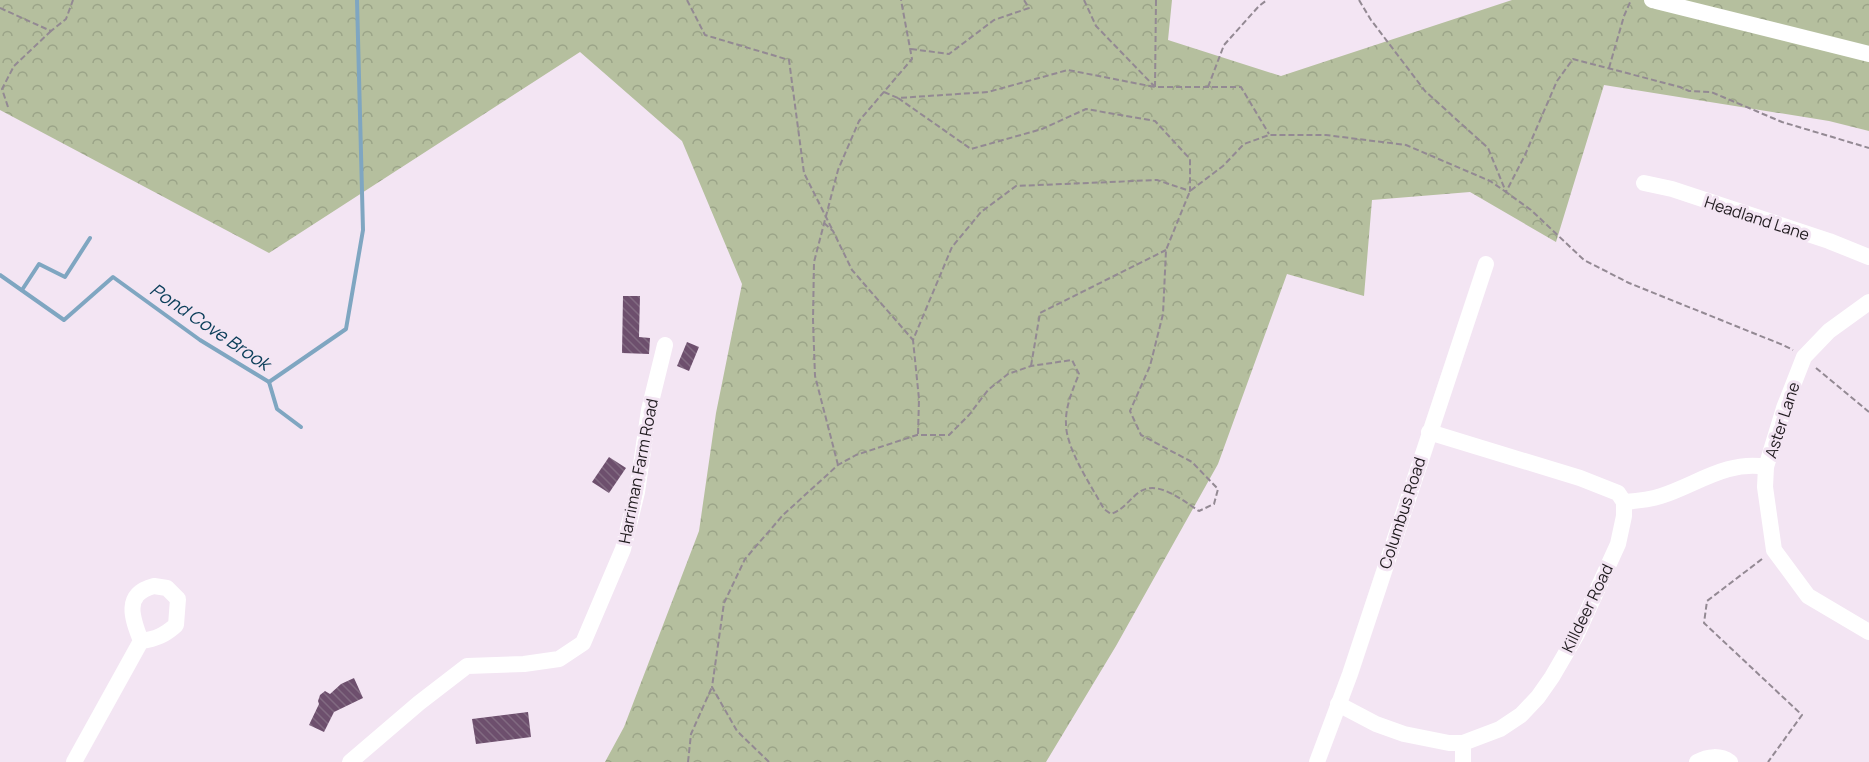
<svg xmlns="http://www.w3.org/2000/svg" width="1869" height="762" font-family="Manrope,sans-serif">
	<style>
		.forest { fill: url(#forest-crowns) }
		.lines { fill: none; stroke-linecap: round; stroke-linejoin: round }
		.stream { stroke: #7fa6c1; stroke-width: 4 }
		.building { fill: url(#building-back-hatch) }
		.path { stroke: #938993; stroke-width: 2; stroke-dasharray: 6 3; stroke-linecap: butt }
		.minor { stroke: #fff; stroke-width: 16 }
		.labels { text-anchor: middle; stroke-width: 6; stroke-linejoin: round; paint-order: stroke }
		.street-label { font-size: 16px; fill: #201b1f; stroke: #f3e5f3 }
		.water-label { font-size: 18px; font-style: italic; fill: #0a3d59; stroke: #f3e5f3 }
	</style>
	<defs>
		<pattern id="forest-crowns" width="20" height="18" patternUnits="userSpaceOnUse" patternTransform="scale(1.5)"><rect width="20" height="18" fill="#b5bf9e"/><path d="M2 6a3 3 0 1 1 6 0M12 15a3 3 0 1 1 6 0" fill="none" stroke="#9ba488"/></pattern>
		<pattern id="building-back-hatch" width="6" height="6" patternUnits="userSpaceOnUse" patternTransform="scale(1.5)"><rect width="6" height="6" fill="#6d4f6d"/><path d="M-1 5l2 2M0 0l6 6M5-1l2 2" fill="none" stroke="#816a81"/></pattern>
	</defs>
	<rect width="100%" height="100%" fill="#f3e5f3"/>
	<polygon class="forest" points="0,0 1172,0 1168,40 1281,76 1512,0 1869,0 1869,131 1829,121 1604,85 1556,242 1470,192 1372,200 1364,296 1287,274 1218,464 1116,646 1046,762 605,762 624,727 699,531 716,413 742,284 682,141 580,52 269,253 0,110"/>
	<g class="lines">
		<g class="stream">
			<polyline points="0,275 64,320 113,277 200,340 269,382 346,329 363,230 357,0"/>
			<polyline points="22,290 39,264 65,277 90,238"/>
			<polyline points="269,382 277,409 301,427"/>
		</g>
	</g>
	<g class="building">
		<polygon points="623,296 640,296 639,337 650,338 649,354 622,353"/>
		<polygon points="687,342 699,347 689,371 677,366"/>
		<polygon points="609,457 626,468 609,493 592,482"/>
		<polygon points="354,678 363,698 334,712 324,732 309,725 319,704 318,701 320,695 325,691 330,694 341,684"/>
		<polygon points="528,712 531,737 476,744 472,719"/>
	</g>
	<g class="lines">
		<g class="path">
			<polyline points="687,0 705,35 789,60 804,173 833,231"/>
			<polyline points="1084,0 1096,26 1155,87"/>
			<polyline points="1156,0 1155,87 1241,87 1269,134"/>
			<polyline points="1359,0 1371,20 1425,91 1488,148 1506,192 1531,210 1584,260 1629,283 1783,345 1793,350"/>
			<polyline points="0,8 51,31 66,19 73,0"/>
			<polyline points="911,49 949,54 994,20 1029,8 1024,0"/>
			<polyline points="1609,68 1624,16 1631,0"/>
			<polyline points="1208,87 1224,45 1259,6 1267,0"/>
			<polyline points="884,92 898,98"/>
			<polyline points="8,107 2,89 14,66 51,31"/>
			<polyline points="824,223 833,231 852,270 913,340"/>
			<polyline points="1031,366 1040,313 1166,250"/>
			<polyline points="1816,368 1869,412"/>
			<polyline points="918,434 919,399 913,340 952,247 981,212 1016,186 1157,180 1190,191 1190,159 1155,121 1086,109 1042,129 971,149 898,98 988,92 1068,70 1155,87"/>
			<polyline points="838,465 815,376 813,320 814,262 838,170 859,121 912,59 901,0"/>
			<polyline points="1762,559 1707,601 1704,623 1802,715 1768,762"/>
			<polyline points="688,762 691,734 712,687"/>
			<path d="M769 762 737 731 712 687 724 603 745 559 783 515 838 465 856 455 917 435H949L969 415 988 390 1008 374 1031 366 1072 360 1079 374C1073 389 1065 407 1066 424 1066 449 1092 487 1104 509L1111 514C1124 509 1128 501 1138 493 1157 478 1183 501 1199 511L1214 504 1218 489 1192 462 1141 435 1130 411 1150 366 1163 314 1166 250 1190 191 1223 166 1244 144 1269 135H1326L1406 145 1490 181 1506 192 1525 155 1557 81 1573 59 1680 87 1689 91 1711 92 1782 122 1869 148"/>
		</g>
		<g class="minor">
			<polyline points="1652,0 1869,54"/>
			<polyline points="1644,183 1672,189 1829,241 1869,257"/>
			<polyline points="1869,302 1829,331 1804,357 1784,408 1766,467 1765,487 1774,550 1808,596 1869,632"/>
			<path d="M1624 502C1636 501 1649 500 1661 496 1696 485 1727 460 1766 467"/>
			<path d="M154 586 167 588 178 599 176 625C165 635 156 639 141 641 132 618 123 594 154 586Z"/>
			<polyline points="1338,704 1376,724 1404,734 1449,743 1463,743 1500,729 1521,715 1538,697 1552,677 1577,634 1618,544 1624,516 1624,502 1618,493 1580,478 1429,432"/>
			<polyline points="74,762 141,641"/>
			<polyline points="350,762 419,703 467,666 524,664 559,659 583,643 623,549 637,492 649,410 665,345"/>
			<polyline points="1317,762 1350,674 1486,264"/>
			<polyline points="1463,762 1463,743"/>
			<path d="M1697 762C1708 756 1720 755 1730 762"/>
		</g>
	</g>
	<g class="labels">
		<g class="street-label">
			<text transform="translate(1757 218) rotate(18)" y="6">Headland Lane</text>
			<text transform="translate(1782 420) rotate(-72)" y="6">Aster Lane</text>
			<text transform="translate(638 471) rotate(-79)" y="6">Harriman Farm Road</text>
			<text transform="translate(1402 513) rotate(-72)" y="6">Columbus Road</text>
			<text transform="translate(1587 608) rotate(-64)" y="6">Killdeer Road</text>
		</g>
		<g class="water-label">
			<text transform="translate(210 327) rotate(34)" y="6">Pond Cove Brook</text>
		</g>
	</g>
</svg>
